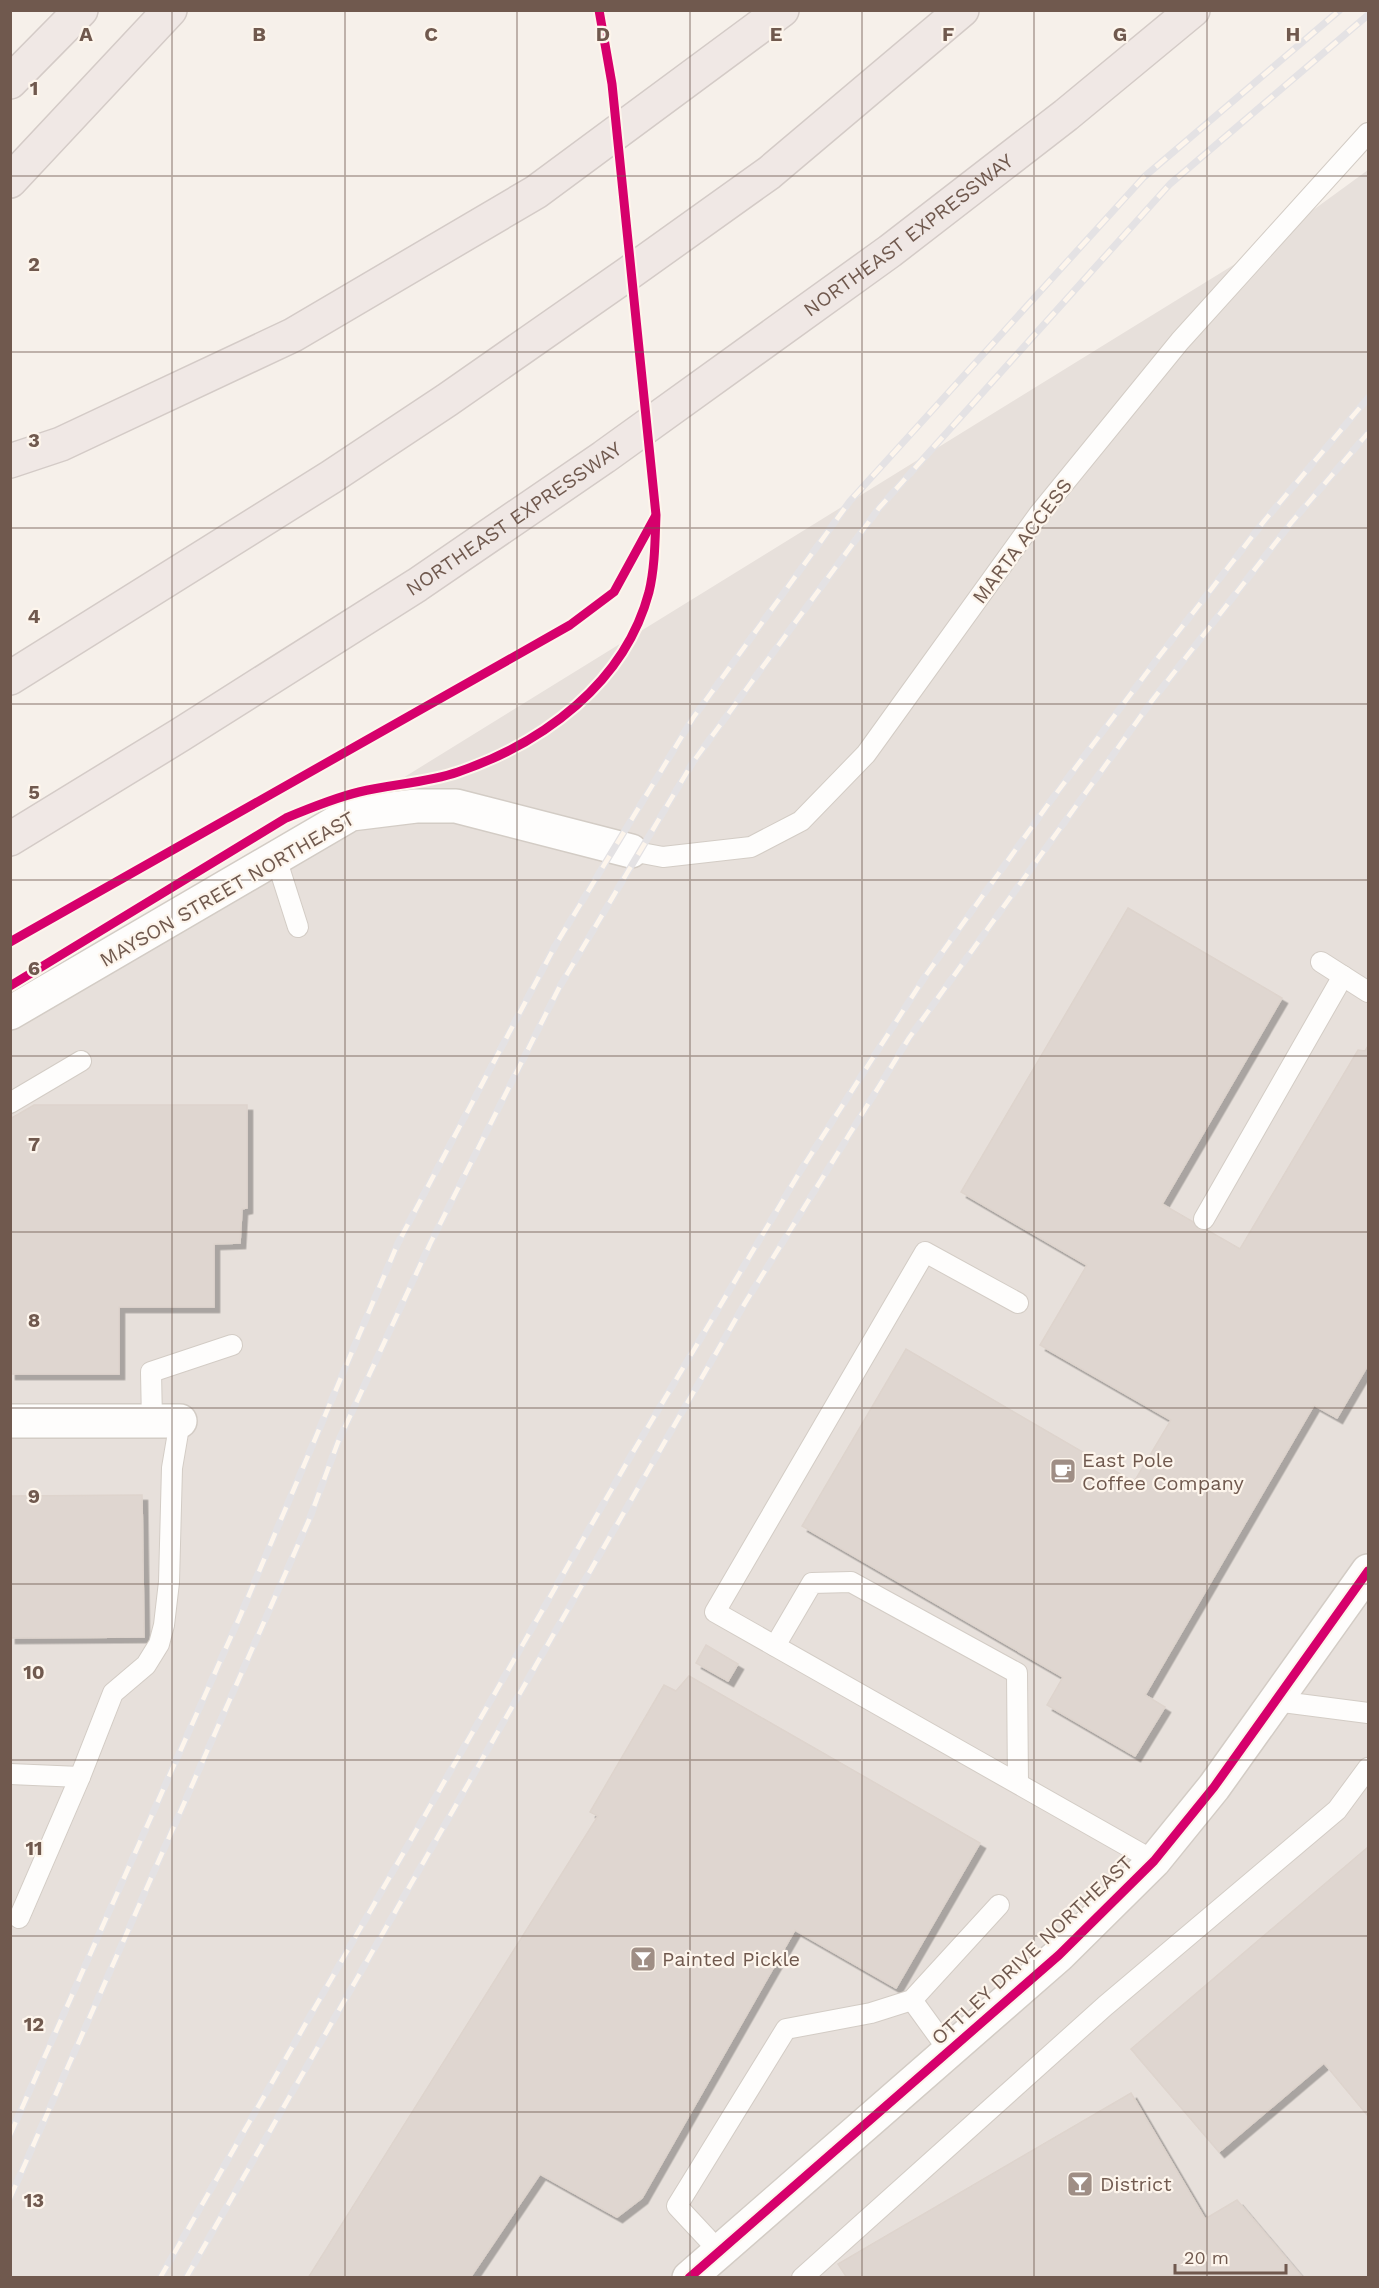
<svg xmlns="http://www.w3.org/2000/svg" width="1379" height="2288" font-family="'Work Sans',sans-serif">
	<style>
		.industrial { fill: #e7e0db }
		.building { fill: #dfd6d0; stroke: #ded4cd; stroke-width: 1.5; filter: url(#shadow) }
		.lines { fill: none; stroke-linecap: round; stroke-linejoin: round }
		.service-casing { stroke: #d3ccc5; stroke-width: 22 }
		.minor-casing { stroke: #d3ccc5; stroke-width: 36 }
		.tertiary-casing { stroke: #d3ccc5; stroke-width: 36 }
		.motorway-casing { stroke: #d4cbc7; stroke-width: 36 }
		.path { stroke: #d6d0cb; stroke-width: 4; stroke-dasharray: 1.5 4.5; stroke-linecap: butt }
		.service { stroke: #fefdfc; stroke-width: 20 }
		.minor { stroke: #fefdfc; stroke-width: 33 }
		.tertiary { stroke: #fefdfc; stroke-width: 33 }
		.motorway { stroke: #f0e8e5; stroke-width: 33 }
		.rail-casing { stroke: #e4e2e4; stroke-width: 7 }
		.rail { stroke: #fdf5ec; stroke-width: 4.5; stroke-dasharray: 14; stroke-linecap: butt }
		.cycleway-casing { stroke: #fdf5ec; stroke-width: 13 }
		.cycleway { stroke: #d6006c; stroke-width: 9 }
		.grid { fill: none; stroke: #70594e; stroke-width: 1.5; stroke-opacity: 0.55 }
		.labels { text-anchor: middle; stroke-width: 4.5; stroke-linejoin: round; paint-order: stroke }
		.street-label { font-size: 20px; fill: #70594e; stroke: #fdf5ec }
		.poi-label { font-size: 20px; fill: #70594e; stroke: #fdf5ec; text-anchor: start }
		.grid-label { font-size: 20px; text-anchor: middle; font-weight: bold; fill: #70594e; stroke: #fdf5ec; stroke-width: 4.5; stroke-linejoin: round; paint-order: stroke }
	</style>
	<defs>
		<filter id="shadow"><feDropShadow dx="5.5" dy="5.5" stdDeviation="0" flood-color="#0004"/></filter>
	</defs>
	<rect width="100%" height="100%" fill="#f6f0ea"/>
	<polygon class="industrial" points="1368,170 1368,2277 11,2278 11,1020 1261,248"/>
	<g class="building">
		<polygon points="1128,908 1282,998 1162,1204 1240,1249 1358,1050 1365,1051 1368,1046 1368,1365 1337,1418 1314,1405 1145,1695 1165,1707 1135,1756 1047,1705 1063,1677 802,1526 906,1349 1134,1482 1171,1420 1040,1345 1087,1265 961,1192"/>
		<polygon points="34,1105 247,1105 247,1208 242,1209 240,1243 214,1244 214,1307 119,1307 119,1374 10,1374 10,1119"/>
		<polygon points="142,1495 144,1637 10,1638 10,1496"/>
		<polygon points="706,1645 738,1664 728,1681 696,1663"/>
		<polygon points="689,1676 980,1843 896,1988 795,1930 642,2198 617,2217 540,2174 470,2278 308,2278 598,1816 590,1812 664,1685 676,1691"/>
		<polygon points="1368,1847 1368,2116 1324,2063 1219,2152 1131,2049"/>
		<polygon points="1131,2093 1205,2219 1237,2200 1303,2278 847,2278 838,2264"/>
	</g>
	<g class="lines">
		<defs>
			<g id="service">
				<polyline points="631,851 663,857 751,847 801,821 866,754 1039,514 1180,341 1368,133"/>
				<polyline points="276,858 298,927"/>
				<polyline points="1321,962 1368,992"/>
				<polyline points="10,1103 81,1061"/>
				<polyline points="1204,1219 1343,976"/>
				<polyline points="1018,1303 925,1252 715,1612 1154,1861"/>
				<polyline points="152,1421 151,1372 232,1345"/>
				<polyline points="775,1646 812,1583 851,1582 1017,1673 1018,1783"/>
				<polyline points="1275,1701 1368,1713"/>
				<polyline points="10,1774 80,1777"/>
				<polyline points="19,1918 80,1777 113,1693 146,1665 159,1644 164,1625 169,1582 172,1468 180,1421"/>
				<polyline points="912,2000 949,2051"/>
				<polyline points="719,2251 677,2206 786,2029 871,2013 912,2000 999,1905"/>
				<polyline points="802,2278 1105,2006 1337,1810 1368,1768"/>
			</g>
			<g id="minor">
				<polyline points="10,1013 351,814 416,806 456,806 631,851"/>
				<polyline points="10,1421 180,1421"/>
			</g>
			<polyline id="tertiary" points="689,2278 1059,1955 1154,1861 1214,1787 1368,1571"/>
			<g id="motorway">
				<polyline points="10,82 81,10"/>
				<polyline points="10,181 170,10"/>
				<polyline points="10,461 61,444 293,335 536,192 782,10"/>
				<polyline points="10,678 331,477 447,400 629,273 769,173 962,10"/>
				<path id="s1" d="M10 839 180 735 417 585 604 457 890 251 1066 115 1193 10"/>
			</g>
		</defs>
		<use href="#service" class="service-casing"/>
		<use href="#minor" class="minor-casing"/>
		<use href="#tertiary" class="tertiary-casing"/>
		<use href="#motorway" class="motorway-casing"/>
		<polyline class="path" points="10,942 570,625 614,592 656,515"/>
		<use href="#service" class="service"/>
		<use href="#minor" class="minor"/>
		<use href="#tertiary" class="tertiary"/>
		<use href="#motorway" class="motorway"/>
		<defs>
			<g id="rail">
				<polyline points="10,2135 241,1614 398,1243 555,946 693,718 850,501 1144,177 1340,10"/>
				<polyline points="10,2198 309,1520 338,1442 430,1244 560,986 693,762 879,508 1170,184 1368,15"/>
				<polyline points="160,2278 633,1452 801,1170 926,975 1049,803 1157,659 1265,520 1368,398"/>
				<polyline points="186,2278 556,1630 745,1303 909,1038 1151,702 1291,523 1368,433"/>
			</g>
		</defs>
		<use href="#rail" class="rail-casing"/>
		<use href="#rail" class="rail"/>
		<defs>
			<g id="cycleway">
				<polyline points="10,942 570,625 614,592 655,517"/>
				<path d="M10 986 286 818C310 808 334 798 359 792 392 784 426 783 458 772 543 743 625 683 649 592 655 567 655 540 656 515L612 84 599 10"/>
				<polyline points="689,2278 1059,1955 1154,1861 1214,1787 1368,1571"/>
			</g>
		</defs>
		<use href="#cycleway" class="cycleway-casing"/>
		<use href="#cycleway" class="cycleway"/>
	</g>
	<path class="grid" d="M172 10V2278M345 10V2278M517 10V2278M690 10V2278M862 10V2278M1034 10V2278M1207 10V2278M10 176H1368M10 352H1368M10 528H1368M10 704H1368M10 880H1368M10 1056H1368M10 1232H1368M10 1408H1368M10 1584H1368M10 1760H1368M10 1936H1368M10 2112H1368"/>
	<defs>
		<symbol id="cafe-square" viewBox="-11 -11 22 22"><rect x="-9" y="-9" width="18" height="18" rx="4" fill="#9f8e85" stroke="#fdf5ec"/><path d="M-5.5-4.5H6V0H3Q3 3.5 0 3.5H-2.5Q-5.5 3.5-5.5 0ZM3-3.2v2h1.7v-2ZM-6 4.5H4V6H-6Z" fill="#fff"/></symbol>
		<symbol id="bar-square" viewBox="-11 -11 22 22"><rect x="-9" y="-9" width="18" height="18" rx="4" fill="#9f8e85" stroke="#fdf5ec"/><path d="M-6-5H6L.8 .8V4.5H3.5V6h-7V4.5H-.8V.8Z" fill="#fff"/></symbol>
	</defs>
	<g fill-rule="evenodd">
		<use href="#cafe-square" x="1048" y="1456" width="30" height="30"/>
		<use href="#bar-square" x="628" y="1944" width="30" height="30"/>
		<use href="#bar-square" x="1065" y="2169" width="30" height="30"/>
	</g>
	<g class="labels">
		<g class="street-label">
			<text dy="7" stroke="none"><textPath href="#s1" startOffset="1083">NORTHEAST EXPRESSWAY</textPath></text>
			<text dy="7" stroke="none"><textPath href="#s1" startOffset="597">NORTHEAST EXPRESSWAY</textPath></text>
			<text transform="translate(1022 541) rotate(-53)" y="7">MARTA ACCESS</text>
			<text transform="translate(227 889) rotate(-30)" y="7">MAYSON STREET NORTHEAST</text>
			<text transform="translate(1032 1950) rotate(-43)" y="7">OTTLEY DRIVE NORTHEAST</text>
		</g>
		<g class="poi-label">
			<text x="1082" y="1467">East Pole<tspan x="1082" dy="23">Coffee Company</tspan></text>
			<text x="662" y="1966">Painted Pickle</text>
			<text x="1100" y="2191">District</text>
		</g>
	</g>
	<g class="grid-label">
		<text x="86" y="41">A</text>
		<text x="259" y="41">B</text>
		<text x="431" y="41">C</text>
		<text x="603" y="41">D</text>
		<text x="776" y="41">E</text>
		<text x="948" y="41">F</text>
		<text x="1120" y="41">G</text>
		<text x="1293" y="41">H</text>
		<text x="34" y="95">1</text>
		<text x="34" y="271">2</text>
		<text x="34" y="447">3</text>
		<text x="34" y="623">4</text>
		<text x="34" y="799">5</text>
		<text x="34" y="975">6</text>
		<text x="34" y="1151">7</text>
		<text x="34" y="1327">8</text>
		<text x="34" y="1503">9</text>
		<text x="34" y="1679">10</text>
		<text x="34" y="1855">11</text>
		<text x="34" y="2031">12</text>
		<text x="34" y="2207">13</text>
	</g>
	<rect width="1379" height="2288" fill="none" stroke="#70594e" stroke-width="24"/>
	<path d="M1175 2264v9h111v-9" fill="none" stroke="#70594e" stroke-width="3"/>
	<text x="1184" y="2264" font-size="18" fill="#70594e" stroke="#fdf5ec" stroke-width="4.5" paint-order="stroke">20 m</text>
</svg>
